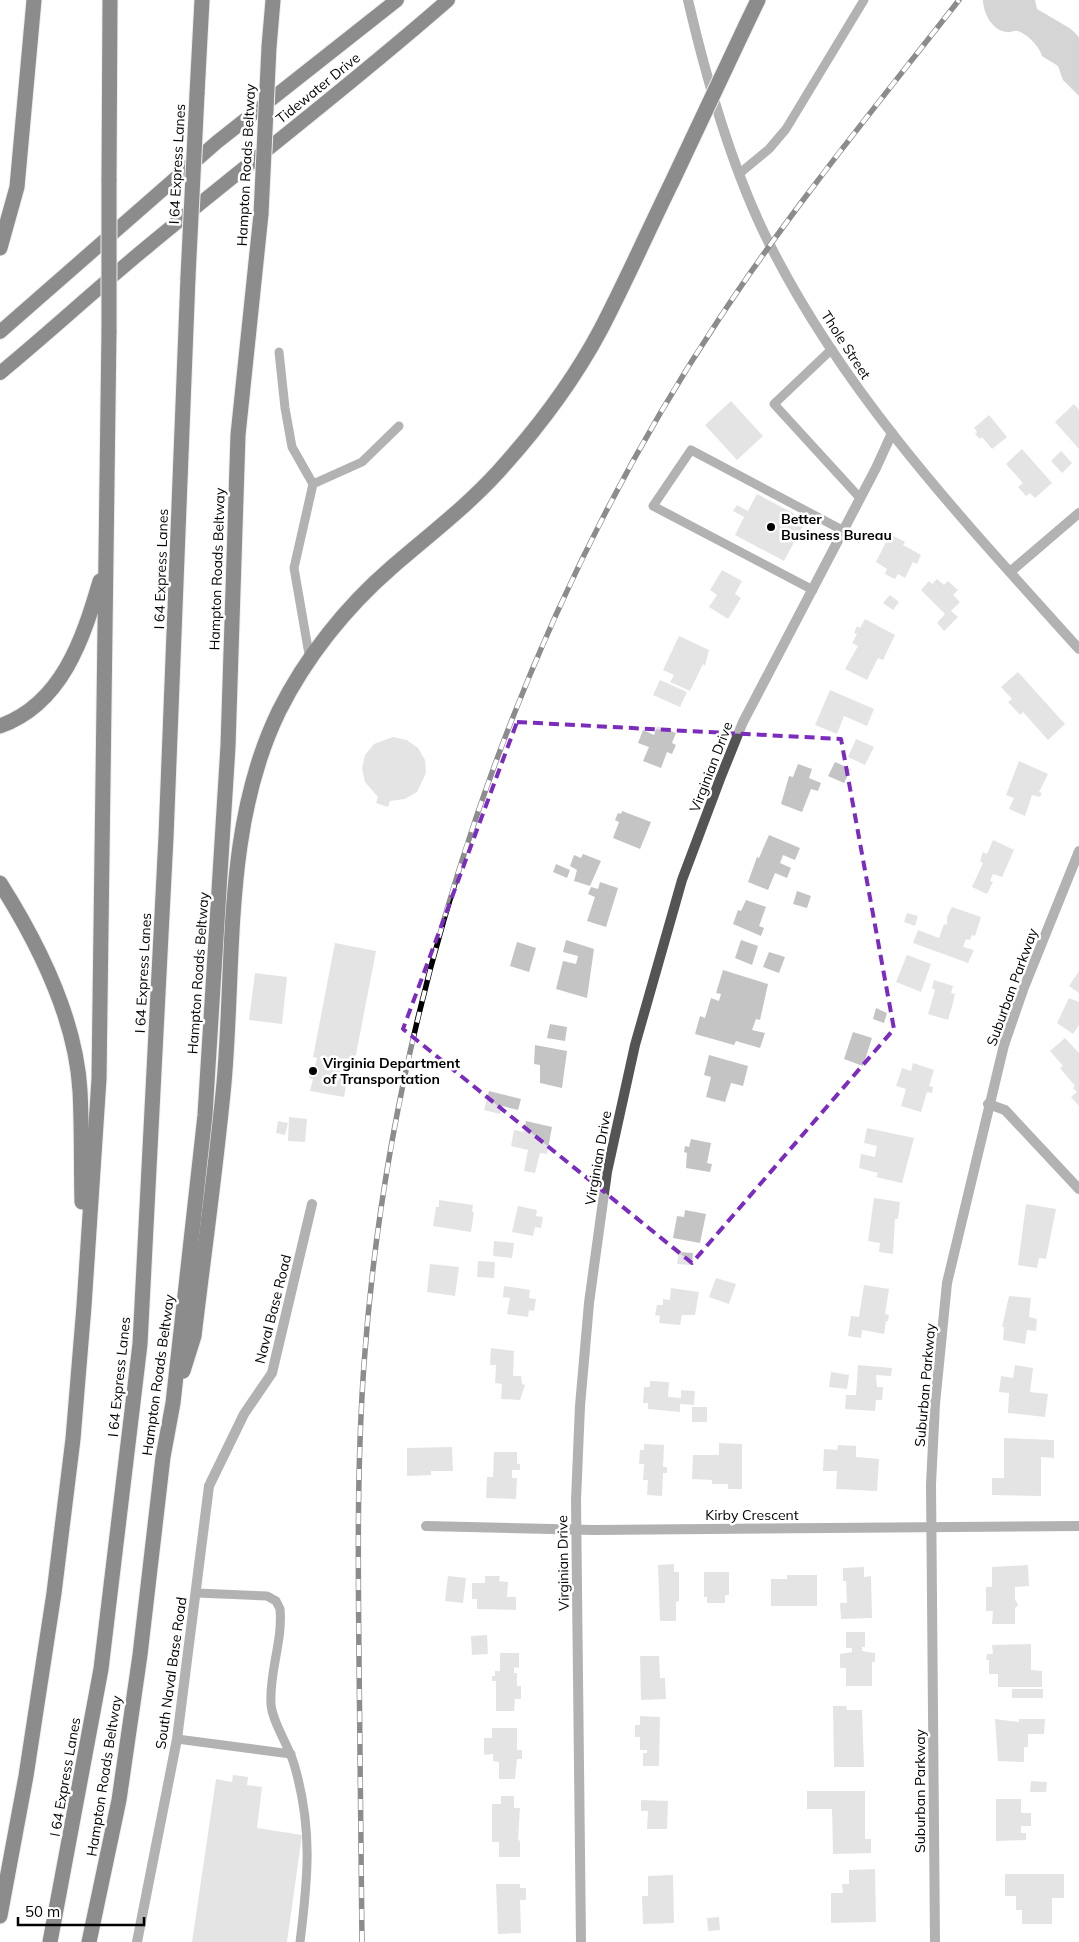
<svg xmlns="http://www.w3.org/2000/svg" width="1079" height="1942" font-family="Mulish,sans-serif">
	<style>
		.water { fill: #a2a2a2 }
		.building { fill: #c4c4c4 }
		.lines { fill: none; stroke-linecap: round; stroke-linejoin: round }
		.trunk-casing { stroke: #dbdbdb; stroke-width: 16 }
		.motorway-casing { stroke: #dbdbdb; stroke-width: 17 }
		.service { stroke: #545454; stroke-width: 9 }
		.minor { stroke: #545454; stroke-width: 10 }
		.tertiary { stroke: #545454; stroke-width: 10 }
		.trunk { stroke: #000; stroke-width: 14 }
		.motorway { stroke: #000; stroke-width: 15 }
		.rail-casing { stroke: #000; stroke-width: 5.5 }
		.rail { stroke: #fff; stroke-width: 4; stroke-dasharray: 11; stroke-linecap: butt }
		.motorway-bridge-casing { stroke: #dbdbdb; stroke-width: 17; stroke-linecap: butt }
		.motorway-bridge { stroke: #000; stroke-width: 15 }
		.marked { fill: none; stroke: #7b2cbf; stroke-width: 4; stroke-dasharray: 10 6; stroke-linejoin: round }
		.poi-dot { fill: #000; stroke: #fff; stroke-width: 2 }
		.labels { text-anchor: middle; stroke-width: 5; stroke-linejoin: round; paint-order: stroke }
		.street-label { font-size: 14px; fill: #000; stroke: #fff }
		.poi-label { font-size: 14px; font-weight: bold; fill: #000; stroke: #fff; text-anchor: start }
	</style>
	<rect width="100%" height="100%" fill="#fff"/>
	<path class="water" d="M983 0H1035L1037 9 1071 29 1079 37V96L1063 80 1058 66 1042 56C1040 47 1027 34 1018 31 1013 30 1011 33 1007 32 992 31 983 12 983 0Z"/>
	<g class="building">
		<polygon points="731,401 763,436 737,460 705,425"/>
		<polygon points="1074,404 1079,410 1079,449 1055,422"/>
		<polygon points="989,415 1007,437 992,449 982,437 980,439 975,434 977,432 974,428"/>
		<polygon points="1022,449 1052,483 1035,498 1030,493 1026,496 1018,487 1023,483 1006,464"/>
		<polygon points="1061,451 1072,463 1062,473 1051,461"/>
		<polygon points="757,494 806,520 784,561 735,535 744,517 733,511 737,505 748,511"/>
		<polygon points="890,534 905,542 903,545 921,555 917,564 913,562 905,578 898,574 895,579 885,574 887,569 876,562"/>
		<polygon points="722,570 742,581 735,594 741,598 728,619 709,607 717,595 710,590"/>
		<polygon points="937,579 944,585 948,581 958,590 953,595 960,602 951,611 958,617 944,631 937,623 945,614 921,590 929,581 932,584"/>
		<polygon points="890,595 899,602 893,610 883,603"/>
		<polygon points="865,619 895,635 883,660 878,658 867,680 845,669 858,646 852,643 857,634 854,633 857,626 860,628"/>
		<polygon points="679,636 709,650 705,666 703,664 690,691 670,682 674,675 663,670"/>
		<polygon points="1018,672 1065,724 1048,740 1023,712 1020,715 1008,702 1012,699 1001,687"/>
		<polygon points="660,680 687,692 680,707 653,695"/>
		<polygon points="830,690 874,709 867,726 844,716 837,734 815,725"/>
		<polygon points="657,726 676,733 672,743 676,745 672,754 667,752 661,768 643,761 649,747 638,743 643,730 654,735"/>
		<polygon points="393,737 407,740 418,748 425,760 426,773 417,792 405,799 390,801 388,807 376,803 378,797 365,782 362,768 365,755 374,744"/>
		<polygon points="856,739 874,747 865,765 848,757"/>
		<polygon points="1019,761 1048,774 1039,792 1042,793 1040,797 1032,795 1025,816 1009,809 1014,798 1006,795"/>
		<polygon points="835,762 851,769 844,783 828,776"/>
		<polygon points="798,764 812,769 809,778 821,783 818,791 811,789 802,812 781,804 789,776 793,777"/>
		<polygon points="622,811 651,822 640,849 613,838 619,822 615,820 618,813 621,814"/>
		<polygon points="769,835 800,848 795,860 783,855 780,863 791,868 787,878 775,873 768,890 748,882 757,857 759,858"/>
		<polygon points="993,840 1014,850 1002,877 993,874 990,881 993,882 987,894 972,887 983,863 980,861 983,852 987,854"/>
		<polygon points="583,854 601,861 590,886 574,881 577,870 570,866 574,855 581,858"/>
		<polygon points="556,864 570,870 567,878 553,872"/>
		<polygon points="600,882 618,888 606,927 587,921 595,897 588,894 591,887 598,889"/>
		<polygon points="797,891 811,896 807,908 793,904"/>
		<polygon points="746,900 766,907 759,926 764,928 761,936 733,924 738,910 741,911"/>
		<polygon points="952,907 981,917 975,936 972,935 970,940 966,939 963,947 974,950 968,963 913,943 918,930 939,938 944,924 947,925 947,917"/>
		<polygon points="907,913 918,916 915,926 904,922"/>
		<polygon points="566,940 594,949 587,998 556,989 563,961 576,964 578,956 563,952"/>
		<polygon points="741,940 758,946 752,965 735,958"/>
		<polygon points="517,942 536,948 529,972 510,966"/>
		<polygon points="335,943 376,951 354,1065 350,1064 344,1097 310,1091 313,1079 309,1078 311,1066 315,1066 317,1058 313,1057"/>
		<polygon points="769,952 785,957 779,973 763,967"/>
		<polygon points="907,955 931,964 921,992 896,982"/>
		<polygon points="723,970 768,984 760,1020 756,1019 752,1030 765,1033 760,1048 736,1041 734,1045 695,1034 700,1016 705,1018 711,998 719,1001 721,994 716,993"/>
		<polygon points="1079,971 1079,993 1069,986"/>
		<polygon points="255,973 287,977 282,1024 249,1020"/>
		<polygon points="934,980 953,986 951,993 955,994 953,1003 948,1020 928,1014 935,990 932,988"/>
		<polygon points="1069,998 1079,1002 1079,1025 1073,1034 1057,1023"/>
		<polygon points="876,1008 887,1013 884,1023 873,1019"/>
		<polygon points="550,1024 567,1027 565,1041 547,1038"/>
		<polygon points="853,1032 872,1038 863,1066 844,1059"/>
		<polygon points="1065,1038 1079,1053 1079,1106 1071,1097 1077,1092 1073,1088 1075,1086 1060,1068 1063,1066 1050,1051"/>
		<polygon points="535,1045 567,1051 562,1088 540,1083 540,1065 534,1064"/>
		<polygon points="709,1055 748,1066 743,1086 731,1083 725,1102 706,1097 711,1077 704,1075"/>
		<polygon points="913,1063 934,1070 929,1086 933,1087 932,1093 927,1092 921,1112 901,1106 906,1089 896,1086 902,1068 911,1071"/>
		<polygon points="489,1091 521,1099 518,1110 502,1106 500,1114 484,1110"/>
		<polygon points="289,1117 307,1119 305,1142 288,1141"/>
		<polygon points="278,1121 288,1123 285,1135 276,1133"/>
		<polygon points="526,1121 552,1127 547,1154 540,1153 535,1173 524,1171 528,1150 511,1146 514,1130 524,1132"/>
		<polygon points="867,1128 914,1138 902,1183 876,1177 878,1173 859,1168 861,1154 875,1157 877,1146 864,1143"/>
		<polygon points="691,1139 711,1143 707,1163 712,1164 710,1172 686,1168 687,1153 684,1152 685,1146 689,1147"/>
		<polygon points="874,1198 900,1202 898,1219 895,1219 893,1254 879,1252 880,1243 868,1241"/>
		<polygon points="439,1200 473,1205 472,1212 474,1212 471,1232 433,1226 436,1207 439,1207"/>
		<polygon points="1026,1204 1056,1209 1046,1259 1039,1258 1037,1268 1018,1265"/>
		<polygon points="518,1206 537,1210 536,1216 543,1217 541,1228 535,1227 533,1236 512,1232"/>
		<polygon points="685,1210 706,1214 700,1243 673,1238 677,1216 684,1217"/>
		<polygon points="494,1241 514,1243 512,1258 493,1256"/>
		<polygon points="679,1252 693,1253 692,1265 677,1264"/>
		<polygon points="478,1261 495,1262 494,1278 477,1277"/>
		<polygon points="430,1264 459,1267 455,1296 427,1292"/>
		<polygon points="716,1278 736,1284 729,1304 709,1297"/>
		<polygon points="864,1285 889,1289 885,1314 889,1315 888,1321 886,1321 884,1334 862,1330 861,1338 848,1336 851,1316 859,1317"/>
		<polygon points="504,1286 530,1290 529,1298 536,1299 534,1311 529,1310 528,1317 507,1314 510,1298 503,1297"/>
		<polygon points="671,1288 699,1292 695,1315 682,1315 680,1325 659,1323 660,1316 655,1315 657,1305 663,1305 663,1299 670,1300"/>
		<polygon points="1009,1296 1031,1298 1029,1317 1037,1319 1036,1331 1027,1330 1025,1344 1003,1340 1004,1327 1002,1327"/>
		<polygon points="491,1348 514,1351 513,1376 521,1376 522,1384 525,1385 520,1400 501,1399 502,1384 495,1383 496,1365 490,1365"/>
		<polygon points="858,1365 892,1368 891,1376 876,1375 877,1387 883,1387 882,1400 876,1400 875,1411 845,1409 846,1395 856,1395"/>
		<polygon points="1015,1365 1033,1368 1030,1392 1048,1394 1045,1417 1008,1413 1009,1393 999,1392 1001,1376 1013,1378"/>
		<polygon points="831,1372 849,1375 847,1389 829,1387"/>
		<polygon points="650,1381 669,1382 668,1397 681,1398 681,1390 695,1391 694,1405 680,1404 680,1412 648,1409 648,1403 643,1403 644,1387 650,1387"/>
		<rect x="692" y="1407" width="15" height="15"/>
		<polygon points="1004,1438 1054,1440 1054,1458 1041,1457 1041,1496 992,1495 992,1478 1004,1478"/>
		<polygon points="719,1443 742,1444 742,1489 728,1489 728,1484 712,1484 712,1480 692,1479 693,1455 719,1455"/>
		<polygon points="644,1444 664,1445 663,1467 667,1467 667,1473 663,1473 662,1496 647,1495 648,1480 643,1480 644,1464 639,1464 640,1450 644,1450"/>
		<polygon points="838,1445 856,1446 856,1457 879,1459 877,1491 836,1489 837,1471 823,1471 824,1449 837,1450"/>
		<polygon points="452,1447 453,1471 431,1471 431,1475 407,1476 407,1448"/>
		<polygon points="494,1452 517,1452 517,1464 520,1464 520,1470 512,1470 512,1478 517,1478 516,1499 486,1498 487,1477 493,1477"/>
		<polygon points="674,1564 674,1572 679,1572 679,1601 676,1602 676,1621 660,1621 658,1565"/>
		<polygon points="1028,1565 1029,1586 1015,1587 1015,1599 1018,1605 1015,1608 1015,1624 992,1624 993,1611 986,1611 986,1587 992,1587 992,1567"/>
		<polygon points="864,1567 864,1577 871,1576 872,1618 841,1619 840,1603 847,1603 846,1581 843,1581 843,1568"/>
		<polygon points="704,1572 729,1572 729,1595 725,1595 725,1603 707,1603 707,1597 704,1597"/>
		<polygon points="787,1575 817,1575 817,1606 771,1606 771,1579 787,1579"/>
		<polygon points="448,1576 466,1578 463,1603 445,1601"/>
		<polygon points="485,1576 500,1576 499,1581 508,1582 507,1597 516,1597 516,1610 477,1609 477,1599 472,1599 472,1583 485,1583"/>
		<polygon points="846,1632 865,1632 865,1647 862,1647 862,1651 875,1653 875,1662 872,1662 872,1686 846,1686 846,1668 840,1668 840,1654 852,1652 852,1648 846,1648"/>
		<polygon points="487,1635 488,1654 472,1655 471,1636"/>
		<polygon points="1031,1644 1031,1670 1042,1671 1042,1687 998,1687 998,1674 989,1674 989,1660 986,1660 987,1654 993,1654 992,1645"/>
		<polygon points="500,1653 519,1653 519,1668 514,1667 514,1673 517,1673 517,1686 521,1686 521,1699 515,1699 514,1711 496,1711 496,1681 492,1681 492,1676 495,1676 495,1671 500,1671"/>
		<polygon points="640,1656 659,1656 660,1678 665,1678 666,1699 641,1700"/>
		<rect x="1012" y="1689" width="31" height="9"/>
		<polygon points="833,1706 846,1706 847,1710 862,1710 864,1767 834,1767"/>
		<polygon points="640,1716 660,1717 659,1766 643,1766 643,1753 647,1753 647,1750 640,1750 640,1737 635,1737 635,1725 640,1725"/>
		<polygon points="995,1719 1019,1722 1019,1719 1045,1719 1044,1734 1028,1734 1028,1747 1024,1747 1024,1762 998,1761"/>
		<polygon points="492,1728 517,1728 517,1750 522,1750 522,1759 517,1759 515,1779 499,1779 499,1762 493,1761 493,1754 484,1755 484,1738 492,1738"/>
		<polygon points="233,1775 248,1777 247,1785 262,1787 257,1828 302,1835 287,1942 192,1942 216,1779 232,1782"/>
		<polygon points="1031,1781 1047,1782 1046,1792 1030,1792"/>
		<polygon points="807,1791 865,1791 865,1839 871,1839 871,1853 833,1854 832,1809 807,1809"/>
		<polygon points="501,1796 514,1796 514,1808 520,1808 518,1840 520,1841 520,1857 499,1857 499,1842 492,1842 492,1804 501,1804"/>
		<polygon points="996,1799 1021,1799 1021,1813 1031,1813 1031,1826 1021,1826 1021,1833 1026,1833 1026,1840 996,1841"/>
		<polygon points="641,1800 668,1801 667,1829 647,1829 648,1811 641,1811"/>
		<polygon points="875,1869 876,1922 831,1923 831,1893 843,1893 842,1884 849,1884 849,1870"/>
		<polygon points="1005,1874 1064,1874 1064,1898 1052,1898 1052,1924 1022,1924 1022,1910 1016,1910 1016,1896 1005,1896"/>
		<polygon points="673,1875 674,1923 643,1924 642,1896 648,1896 648,1876"/>
		<polygon points="496,1884 520,1884 520,1888 526,1888 526,1900 520,1900 521,1933 498,1934"/>
		<polygon points="719,1917 720,1930 708,1931 707,1918"/>
	</g>
	<g class="lines">
		<defs>
			<g id="trunk">
				<polyline points="0,332 217,142 397,0"/>
				<path d="M0 373C50 332 97 288 147 247 247 164 350 86 448 0"/>
			</g>
			<g id="motorway">
				<polyline points="746,25 758,0"/>
				<polyline points="269,47 273,0"/>
				<polyline points="197,94 202,0"/>
				<polyline points="109,180 110,0"/>
				<polyline points="0,248 17,187 34,0"/>
				<path d="M0 726C62 704 83 639 100 581"/>
				<path d="M0 883C38 943 76 1019 80 1091 82 1128 81 1165 82 1202"/>
				<path d="M183 1371 194 1336C204 1252 216 1168 224 1083 235 959 223 826 279 711 306 657 346 607 391 568 428 536 465 508 498 472 537 429 574 380 601 329 626 281 648 231 672 182"/>
				<polyline points="0,1916 26,1776 54,1593 73,1439 84,1306 99,1079 109,331"/>
				<polyline points="50,1942 101,1669 140,1344 166,837 188,277"/>
				<polyline points="89,1942 119,1800 140,1655 163,1457 173,1403 205,1115 228,746 238,435 261,214"/>
			</g>
		</defs>
		<use href="#trunk" class="trunk-casing"/>
		<use href="#motorway" class="motorway-casing"/>
		<g class="service">
			<polyline points="740,173 769,149 786,129 864,0"/>
			<polyline points="832,349 774,404 860,498"/>
			<polyline points="279,352 285,408 292,447 313,484"/>
			<polyline points="813,590 653,506 691,450 844,531"/>
			<polyline points="310,660 294,568 313,484 362,462 399,426"/>
			<path d="M197 1593 267 1596 276 1601 280 1609C283 1641 269 1672 271 1704 272 1722 289 1746 294 1764 313 1828 308 1878 300 1942"/>
			<polyline points="177,1739 291,1754"/>
		</g>
		<g class="minor">
			<polyline points="1010,572 1079,513"/>
			<polyline points="988,1104 1005,1110 1079,1189"/>
			<polyline points="426,1526 594,1530 1079,1526"/>
			<polyline points="137,1942 177,1739 209,1486 244,1414 272,1373 312,1204"/>
			<polyline points="935,1942 931,1484 935,1404 947,1283 1004,1045 1023,990 1079,851"/>
		</g>
		<g class="tertiary">
			<path d="M688 0C707 82 732 170 770 245 847 398 966 523 1079 649"/>
			<polyline points="581,1942 576,1500 580,1406 589,1303 607,1172 635,1045 682,880 720,779 743,722 876,468 892,433"/>
		</g>
		<use href="#trunk" class="trunk"/>
		<use href="#motorway" class="motorway"/>
		<defs>
			<path id="rail" d="M362 1942C361 1847 360 1753 359 1658 358 1560 357 1462 364 1364 390 1000 517 624 719 319 792 208 877 105 959 0"/>
		</defs>
		<use href="#rail" class="rail-casing"/>
		<use href="#rail" class="rail"/>
		<defs>
			<g id="motorway-bridge">
				<polyline points="672,182 746,25"/>
				<polyline points="261,214 269,47"/>
				<polyline points="188,277 197,94"/>
				<polyline points="109,331 109,180"/>
			</g>
		</defs>
		<use href="#motorway-bridge" class="motorway-bridge-casing"/>
		<use href="#motorway-bridge" class="motorway-bridge"/>
	</g>
	<path d="M0 0H1079V1942H0ZM517 722 841 739 894 1029 692 1263 403 1029Z" fill="#fff" fill-opacity=".55" fill-rule="evenodd"/>
	<path class="marked" d="M517 722 841 739 894 1029 692 1263 403 1029Z"/>
	<g class="poi-dot">
		<circle cx="771" cy="527" r="5"/>
		<circle cx="313" cy="1071" r="5"/>
	</g>
	<g class="labels">
		<g class="street-label">
			<text transform="translate(318 88) rotate(-39)" y="5">Tidewater Drive</text>
			<text transform="translate(177 164) rotate(-87)" y="5">I 64 Express Lanes</text>
			<text transform="translate(246 165) rotate(-87)" y="5">Hampton Roads Beltway</text>
			<text transform="translate(846 345) rotate(57)" y="5">Thole Street</text>
			<text transform="translate(161 569) rotate(-88)" y="5">I 64 Express Lanes</text>
			<text transform="translate(217 569) rotate(-88)" y="5">Hampton Roads Beltway</text>
			<text transform="translate(711 767) rotate(-69)" y="5">Virginian Drive</text>
			<text transform="translate(143 973) rotate(-87)" y="5">I 64 Express Lanes</text>
			<text transform="translate(198 973) rotate(-86)" y="5">Hampton Roads Beltway</text>
			<text transform="translate(1012 987) rotate(-70)" y="5">Suburban Parkway</text>
			<text transform="translate(598 1158) rotate(-80)" y="5">Virginian Drive</text>
			<text transform="translate(273 1309) rotate(-76)" y="5">Naval Base Road</text>
			<text transform="translate(158 1375) rotate(-82)" y="5">Hampton Roads Beltway</text>
			<text transform="translate(119 1377) rotate(-84)" y="5">I 64 Express Lanes</text>
			<text transform="translate(925 1385) rotate(-85)" y="5">Suburban Parkway</text>
			<text x="752" y="1520">Kirby Crescent</text>
			<text transform="translate(563 1563) rotate(-91)" y="5">Virginian Drive</text>
			<text transform="translate(171 1673) rotate(-82)" y="5">South Naval Base Road</text>
			<text transform="translate(104 1776) rotate(-81)" y="5">Hampton Roads Beltway</text>
			<text transform="translate(65 1777) rotate(-80)" y="5">I 64 Express Lanes</text>
			<text transform="translate(920 1791) rotate(-90)" y="5">Suburban Parkway</text>
		</g>
		<g class="poi-label">
			<text x="781" y="524">Better<tspan x="781" dy="16">Business Bureau</tspan></text>
			<text x="323" y="1068">Virginia Department<tspan x="323" dy="16">of Transportation</tspan></text>
		</g>
	</g>
	<path d="M18 1917v8h126v-8" fill="none" stroke="#000000" stroke-width="2.5"/>
	<text x="25" y="1917" font-size="15" fill="#000000" stroke="#ffffff" stroke-width="4" paint-order="stroke">50 m</text>
</svg>
